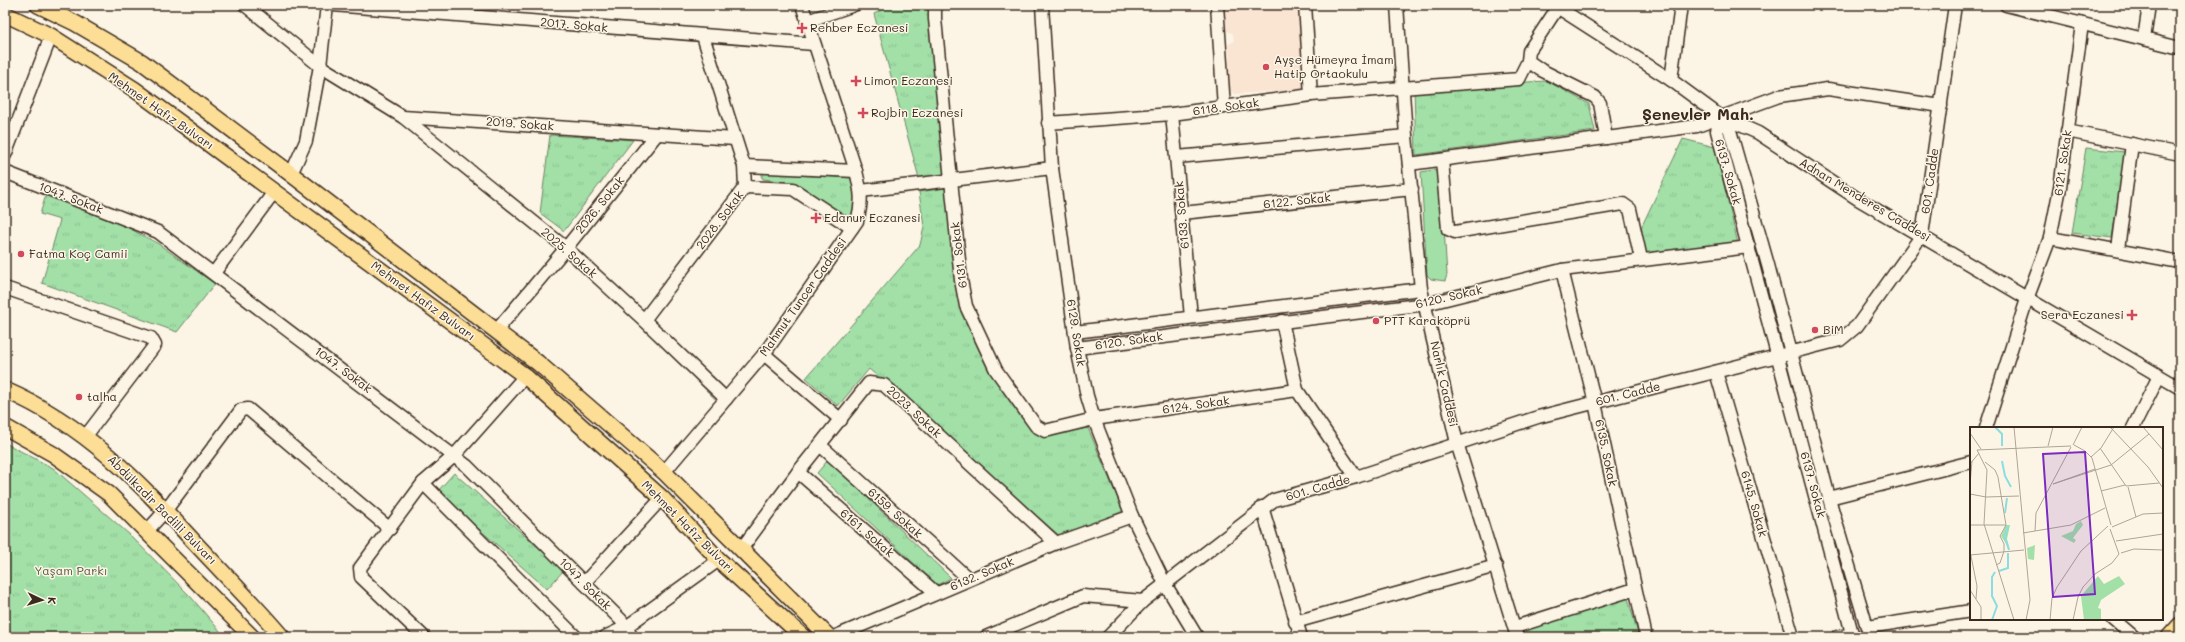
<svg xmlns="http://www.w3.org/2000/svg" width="2185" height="642" font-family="Mali,sans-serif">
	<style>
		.built { fill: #fae4d2 }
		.grass { fill: #a2e0a8; stroke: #6e8563 }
		.park { fill: url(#park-tufts); stroke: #6e8563 }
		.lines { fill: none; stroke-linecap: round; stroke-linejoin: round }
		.minor-casing { stroke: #3b2a1e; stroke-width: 15 }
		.major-casing { stroke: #3b2a1e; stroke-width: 18 }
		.minor { stroke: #fcf5e5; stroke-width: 12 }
		.major { stroke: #fdde96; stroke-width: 15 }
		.poi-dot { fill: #d1495b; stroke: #fcf5e5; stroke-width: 1.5 }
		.labels { text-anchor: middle; stroke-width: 3; stroke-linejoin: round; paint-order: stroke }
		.street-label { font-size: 12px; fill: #3b2a1e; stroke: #fcf5e5 }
		.poi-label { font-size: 12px; fill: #3b2a1e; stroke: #fcf5e5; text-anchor: start }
		.park-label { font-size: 12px; fill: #555840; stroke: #fcf5e5 }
		.district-label { font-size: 16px; font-weight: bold; fill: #3b2a1e; stroke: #fcf5e5 }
		.inset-river { fill: none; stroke: #8bdde2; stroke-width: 2 }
		.inset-road { fill: none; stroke: #afa495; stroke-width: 1 }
		.view { fill: #7b2cbf; fill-opacity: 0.15; stroke: #7b2cbf; stroke-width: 2 }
		.inset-edge { fill: none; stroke: #3b2a1e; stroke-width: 2 }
	</style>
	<defs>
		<pattern id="park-tufts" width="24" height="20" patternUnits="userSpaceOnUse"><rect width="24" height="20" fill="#a2e0a8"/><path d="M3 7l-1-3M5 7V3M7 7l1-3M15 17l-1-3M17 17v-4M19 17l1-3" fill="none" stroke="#8cc090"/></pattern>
	</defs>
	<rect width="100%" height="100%" fill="#fcf5e5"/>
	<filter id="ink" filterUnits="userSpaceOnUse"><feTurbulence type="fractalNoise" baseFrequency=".025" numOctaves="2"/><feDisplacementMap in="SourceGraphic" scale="8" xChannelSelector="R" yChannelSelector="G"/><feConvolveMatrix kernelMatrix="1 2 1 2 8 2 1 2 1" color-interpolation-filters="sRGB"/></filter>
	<g filter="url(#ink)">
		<polygon class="built" points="1224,5 1298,5 1305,90 1234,94 1230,89 1229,44 1234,41 1233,34 1226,30"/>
		<polygon class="grass" points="1433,170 1438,172 1441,180 1447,275 1445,281 1431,279 1427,275 1421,172"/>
		<g class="park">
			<polygon points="891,5 929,5 946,174 919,178 874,14"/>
			<polygon points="1547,81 1589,104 1595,131 1416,155 1414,88"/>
			<polygon points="550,135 633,140 564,231 540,213"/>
			<polygon points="1683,139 1715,147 1738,244 1642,254 1640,230"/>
			<polygon points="2086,148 2125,152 2112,238 2072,233"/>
			<polygon points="763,173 853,178 857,205 852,216 844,215 795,183 763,179 761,176"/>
			<polygon points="946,188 964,306 1028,425 1042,436 1088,428 1123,511 1061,537 869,369 838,406 806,378 920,245 924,227 919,192"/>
			<polygon points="46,195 125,226 157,243 215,284 177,332 42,283 60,220 40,214"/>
			<polygon points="5,443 53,468 130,535 191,597 225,637 5,637"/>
			<polygon points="828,460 951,578 937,585 817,473"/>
			<polygon points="454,473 564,570 547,589 437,492"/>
			<polygon points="1627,595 1639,637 1522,637 1519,630"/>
		</g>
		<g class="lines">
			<defs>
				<g id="minor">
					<polyline points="245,5 320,66 403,117 735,139"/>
					<polyline points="333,5 814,44"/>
					<polyline points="935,5 935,19 961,280 966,306 996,370 1036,426 1045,431 1094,419 1297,390"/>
					<polyline points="1042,5 1052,168 1077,348 1087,396 1094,419 1132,516 1165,584 1197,637"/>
					<polyline points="1217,5 1224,107"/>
					<polyline points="1305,5 1311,95"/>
					<polyline points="1397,5 1406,136 1421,289 1457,443 1517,637"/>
					<polyline points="1554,5 1671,80 1720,116 1758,133 1858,199 2180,388"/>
					<polyline points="2006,5 2180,48"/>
					<polyline points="1558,7 1529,51 1528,61 1541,70 1595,97 1600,103 1606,138"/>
					<polyline points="807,21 854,5"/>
					<polyline points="2144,39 2149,5"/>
					<polyline points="1671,80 1681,5"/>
					<polyline points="1172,114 1191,317"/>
					<polyline points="403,117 566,248 644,320 726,399"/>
					<polyline points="1048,123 1172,114 1311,95 1519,79 1528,61"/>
					<polyline points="2067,131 2180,154"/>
					<polyline points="5,155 51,36"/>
					<polyline points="1177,157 1406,136"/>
					<polyline points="1442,160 1448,229 1455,232 1623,204 1630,209 1641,259"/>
					<polyline points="1409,164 1697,126 1779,96 1828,89 1941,106"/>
					<polyline points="744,166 856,171"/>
					<polyline points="5,172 158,232 467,466 621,620 632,637"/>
					<polyline points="291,174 306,141 320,66 327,5"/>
					<polyline points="745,187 793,189 852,228"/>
					<polyline points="861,191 1052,168"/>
					<polyline points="1182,213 1412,189"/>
					<polyline points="2050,238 2180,262"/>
					<polyline points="2118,249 2132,144"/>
					<polyline points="1562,270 1595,403 1646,637"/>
					<polyline points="214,273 274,192"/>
					<polyline points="5,288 151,338 155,345 85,437"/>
					<polyline points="644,320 745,187 744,166 703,36"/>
					<polyline points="1282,321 1297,390 1356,477"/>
					<polyline points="496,331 566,248 657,134"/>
					<polyline points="1075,332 1421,289"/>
					<polyline points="1077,348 1426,304 1562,270 1749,247"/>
					<polyline points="764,354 841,420"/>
					<polyline points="1716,372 1793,637"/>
					<polyline points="525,376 454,456 423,483 576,637"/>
					<polyline points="1986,428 2027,299 2050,238 2060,188 2082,24"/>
					<polyline points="2133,428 2159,376"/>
					<polyline points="821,446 969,579"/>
					<path d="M664 472 764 354 857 221C863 201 861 191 856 171L802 5"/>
					<polyline points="798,472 936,593"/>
					<polyline points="423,483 360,568 361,577 424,637"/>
					<polyline points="1829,498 1971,462"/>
					<polyline points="1262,507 1301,637"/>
					<polyline points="147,531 166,510 241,410 248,409 390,529"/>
					<polyline points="742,548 798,472 869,383 884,385 1056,543"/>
					<polyline points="584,583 662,498"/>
					<polyline points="2113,619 2134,637"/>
					<polyline points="1295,622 1496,566"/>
					<polyline points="1515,627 1635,589"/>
					<polyline points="1868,627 1971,611"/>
					<polyline points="605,637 626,627 719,560"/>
					<polyline points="834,637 1056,543 1132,516"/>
					<polyline points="986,637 1083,596 1143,601"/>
					<polyline points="1108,637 1143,601 1274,500 1356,477 1538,417 1840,340 1857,326 1922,235 1955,5"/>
					<polyline points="1837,637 1853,634"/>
					<polyline points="1853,637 1717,131 1720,116 1729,127 1768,265 1832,509 1870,637"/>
				</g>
				<g id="major">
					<polyline points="38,5 75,23 142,62 291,174 538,363 664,472 829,637"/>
					<polyline points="5,14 51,36 134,89 525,376 662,498 719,560 803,637"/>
					<path d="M5 390C86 425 139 482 197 545 226 576 255 605 282 637"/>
					<polyline points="5,427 53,454 109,494 252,637"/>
					<polyline points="2169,637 2180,625"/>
				</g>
			</defs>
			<use href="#minor" class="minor-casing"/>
			<use href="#major" class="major-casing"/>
			<use href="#minor" class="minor"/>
			<use href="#major" class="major"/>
		</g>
	</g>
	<g class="poi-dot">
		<path d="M800 22h4v4h4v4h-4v4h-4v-4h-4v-4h4z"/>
		<circle cx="1266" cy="67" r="4"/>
		<path d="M854 75h4v4h4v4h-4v4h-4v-4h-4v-4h4z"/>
		<path d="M861 107h4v4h4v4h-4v4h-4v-4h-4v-4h4z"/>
		<path d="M814 212h4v4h4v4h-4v4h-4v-4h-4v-4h4z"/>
		<circle cx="21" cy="254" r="4"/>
		<path d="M2130 309h4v4h4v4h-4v4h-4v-4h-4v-4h4z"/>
		<circle cx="1376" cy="321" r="4"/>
		<circle cx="1815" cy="330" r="4"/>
		<circle cx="79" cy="397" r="4"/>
	</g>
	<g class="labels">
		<g class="street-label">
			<text transform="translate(574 25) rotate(5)" y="4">2017. Sokak</text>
			<text transform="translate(1226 107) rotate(-8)" y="4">6118. Sokak</text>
			<text transform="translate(161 111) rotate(35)" y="4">Mehmet Hafız Bulvarı</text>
			<text transform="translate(520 124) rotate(4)" y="4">2019. Sokak</text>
			<text transform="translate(2063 163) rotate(-82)" y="4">6121. Sokak</text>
			<text transform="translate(1728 172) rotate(74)" y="4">6137. Sokak</text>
			<text transform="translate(1930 181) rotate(-82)" y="4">601. Cadde</text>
			<text transform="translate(71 198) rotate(21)" y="4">1047. Sokak</text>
			<text transform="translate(1865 200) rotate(31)" y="4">Adnan Menderes Caddesi</text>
			<text transform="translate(1297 201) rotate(-6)" y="4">6122. Sokak</text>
			<text transform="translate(600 205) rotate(-51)" y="4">2026. Sokak</text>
			<text transform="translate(1182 215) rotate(-95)" y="4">6133. Sokak</text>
			<text transform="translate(720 220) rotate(-53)" y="4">2028. Sokak</text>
			<text transform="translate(569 253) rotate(41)" y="4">2025. Sokak</text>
			<text transform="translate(959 255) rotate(-97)" y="4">6131. Sokak</text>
			<text transform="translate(803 297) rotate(-55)" y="4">Mahmut Tuncer Caddesi</text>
			<text transform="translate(1449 297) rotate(-13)" y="4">6120. Sokak</text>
			<text transform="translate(423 301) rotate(36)" y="4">Mehmet Hafız Bulvarı</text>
			<text transform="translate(1076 333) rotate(81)" y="4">6129. Sokak</text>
			<text transform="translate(1129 341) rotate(-8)" y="4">6120. Sokak</text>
			<text transform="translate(343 370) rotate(37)" y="4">1047. Sokak</text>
			<text transform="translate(1444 384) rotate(77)" y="4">Narlık Caddesi</text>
			<text transform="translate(1628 394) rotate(-14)" y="4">601. Cadde</text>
			<text transform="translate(1196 405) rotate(-8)" y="4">6124. Sokak</text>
			<text transform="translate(914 412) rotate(43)" y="4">2023. Sokak</text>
			<text transform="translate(1606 453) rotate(78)" y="4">6135. Sokak</text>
			<text transform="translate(1813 485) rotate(75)" y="4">6137. Sokak</text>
			<text transform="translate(1318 488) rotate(-16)" y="4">601. Cadde</text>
			<text transform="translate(1754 504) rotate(74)" y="4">6145. Sokak</text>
			<text transform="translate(162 510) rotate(45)" y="4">Abdülkadir Badilli Bulvarı</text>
			<text transform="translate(895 513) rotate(42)" y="4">6159. Sokak</text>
			<text transform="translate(688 527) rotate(45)" y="4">Mehmet Hafız Bulvarı</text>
			<text transform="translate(867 533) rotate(41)" y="4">6161. Sokak</text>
			<text transform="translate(982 574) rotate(-23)" y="4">6132. Sokak</text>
			<text transform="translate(585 584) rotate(45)" y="4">1047. Sokak</text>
		</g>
		<g class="poi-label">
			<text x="810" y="32">Rehber Eczanesi</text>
			<text x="1274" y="64">Ayşe Hümeyra İmam<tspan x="1274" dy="14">Hatip Ortaokulu</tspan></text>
			<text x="864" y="85">Limon Eczanesi</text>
			<text x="871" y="117">Rojbin Eczanesi</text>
			<text x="824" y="222">Edanur Eczanesi</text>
			<text x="29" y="258">Fatma Koç Camii</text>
			<text x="2124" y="319" text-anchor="end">Sera Eczanesi</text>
			<text x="1384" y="325">PTT Karaköprü</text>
			<text x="1823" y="334">BiM</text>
			<text x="87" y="401">talha</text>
		</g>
		<g class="park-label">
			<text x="71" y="575">Yaşam Parkı</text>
		</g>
		<g class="district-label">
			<text x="1698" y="120">Şenevler Mah.</text>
		</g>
	</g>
	<g transform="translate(1970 427)">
		<rect width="193" height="193" fill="#fcf5e5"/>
		<path d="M111 94 113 98 103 111 106 113 104 116 91 109 103 104 106 97ZM36 98H40L37 112 40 123 31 109ZM65 118 64 133 58 132 57 121ZM128 149 134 157 149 149 155 157 131 173 128 181 131 182V193H114L111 169Z" fill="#a2e0a8"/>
		<path class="inset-river" d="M25 0 32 7V19M32 34 35 49 41 60M35 86 37 71M38 99 35 111 39 123M29 144 38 141V126M22 193 27 179 22 169V150L25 145"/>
		<path class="inset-road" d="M44 0 60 173 56 193M140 0 178 40 193 61M173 0 193 23M0 6 11 22M103 18 112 0M104 18 115 24 122 31 141 98M78 19 83 0M130 21 156 59 189 56M121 30 131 21 144 0M15 35 25 43 28 50 36 98 30 109 34 117V124L30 136 26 138M0 37 9 26M125 42 83 57 141 38 179 7M0 58 2 34M158 60 166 90M131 64 155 58M0 67 16 70 49 69M0 98H36M142 100 173 87 193 86M140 102 149 127M65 104 66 86 101 20M53 106 101 98 135 81M146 114 193 107M0 124 7 159 6 172M151 126 164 122 193 123M0 128 54 123M0 163 11 180V193M44 193 14 97 17 43 7 23 101 19M80 193 82 171 87 160 111 124 138 99M103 193 108 170 113 160 125 147 142 136 149 127"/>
		<path class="view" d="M115 25 125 167 83 170 73 27Z"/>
		<rect width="193" height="193" class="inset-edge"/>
	</g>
	<rect width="2185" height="642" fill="none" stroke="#fcf5e5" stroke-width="20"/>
	<rect x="10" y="10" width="2165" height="622" fill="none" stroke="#3b2a1e" stroke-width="1.5" filter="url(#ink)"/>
	<g transform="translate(42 600) rotate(94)" stroke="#fcf5e5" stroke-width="3" paint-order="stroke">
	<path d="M0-3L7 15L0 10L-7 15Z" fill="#3b2a1e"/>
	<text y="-6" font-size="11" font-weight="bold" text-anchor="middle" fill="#3b2a1e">K</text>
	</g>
</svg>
